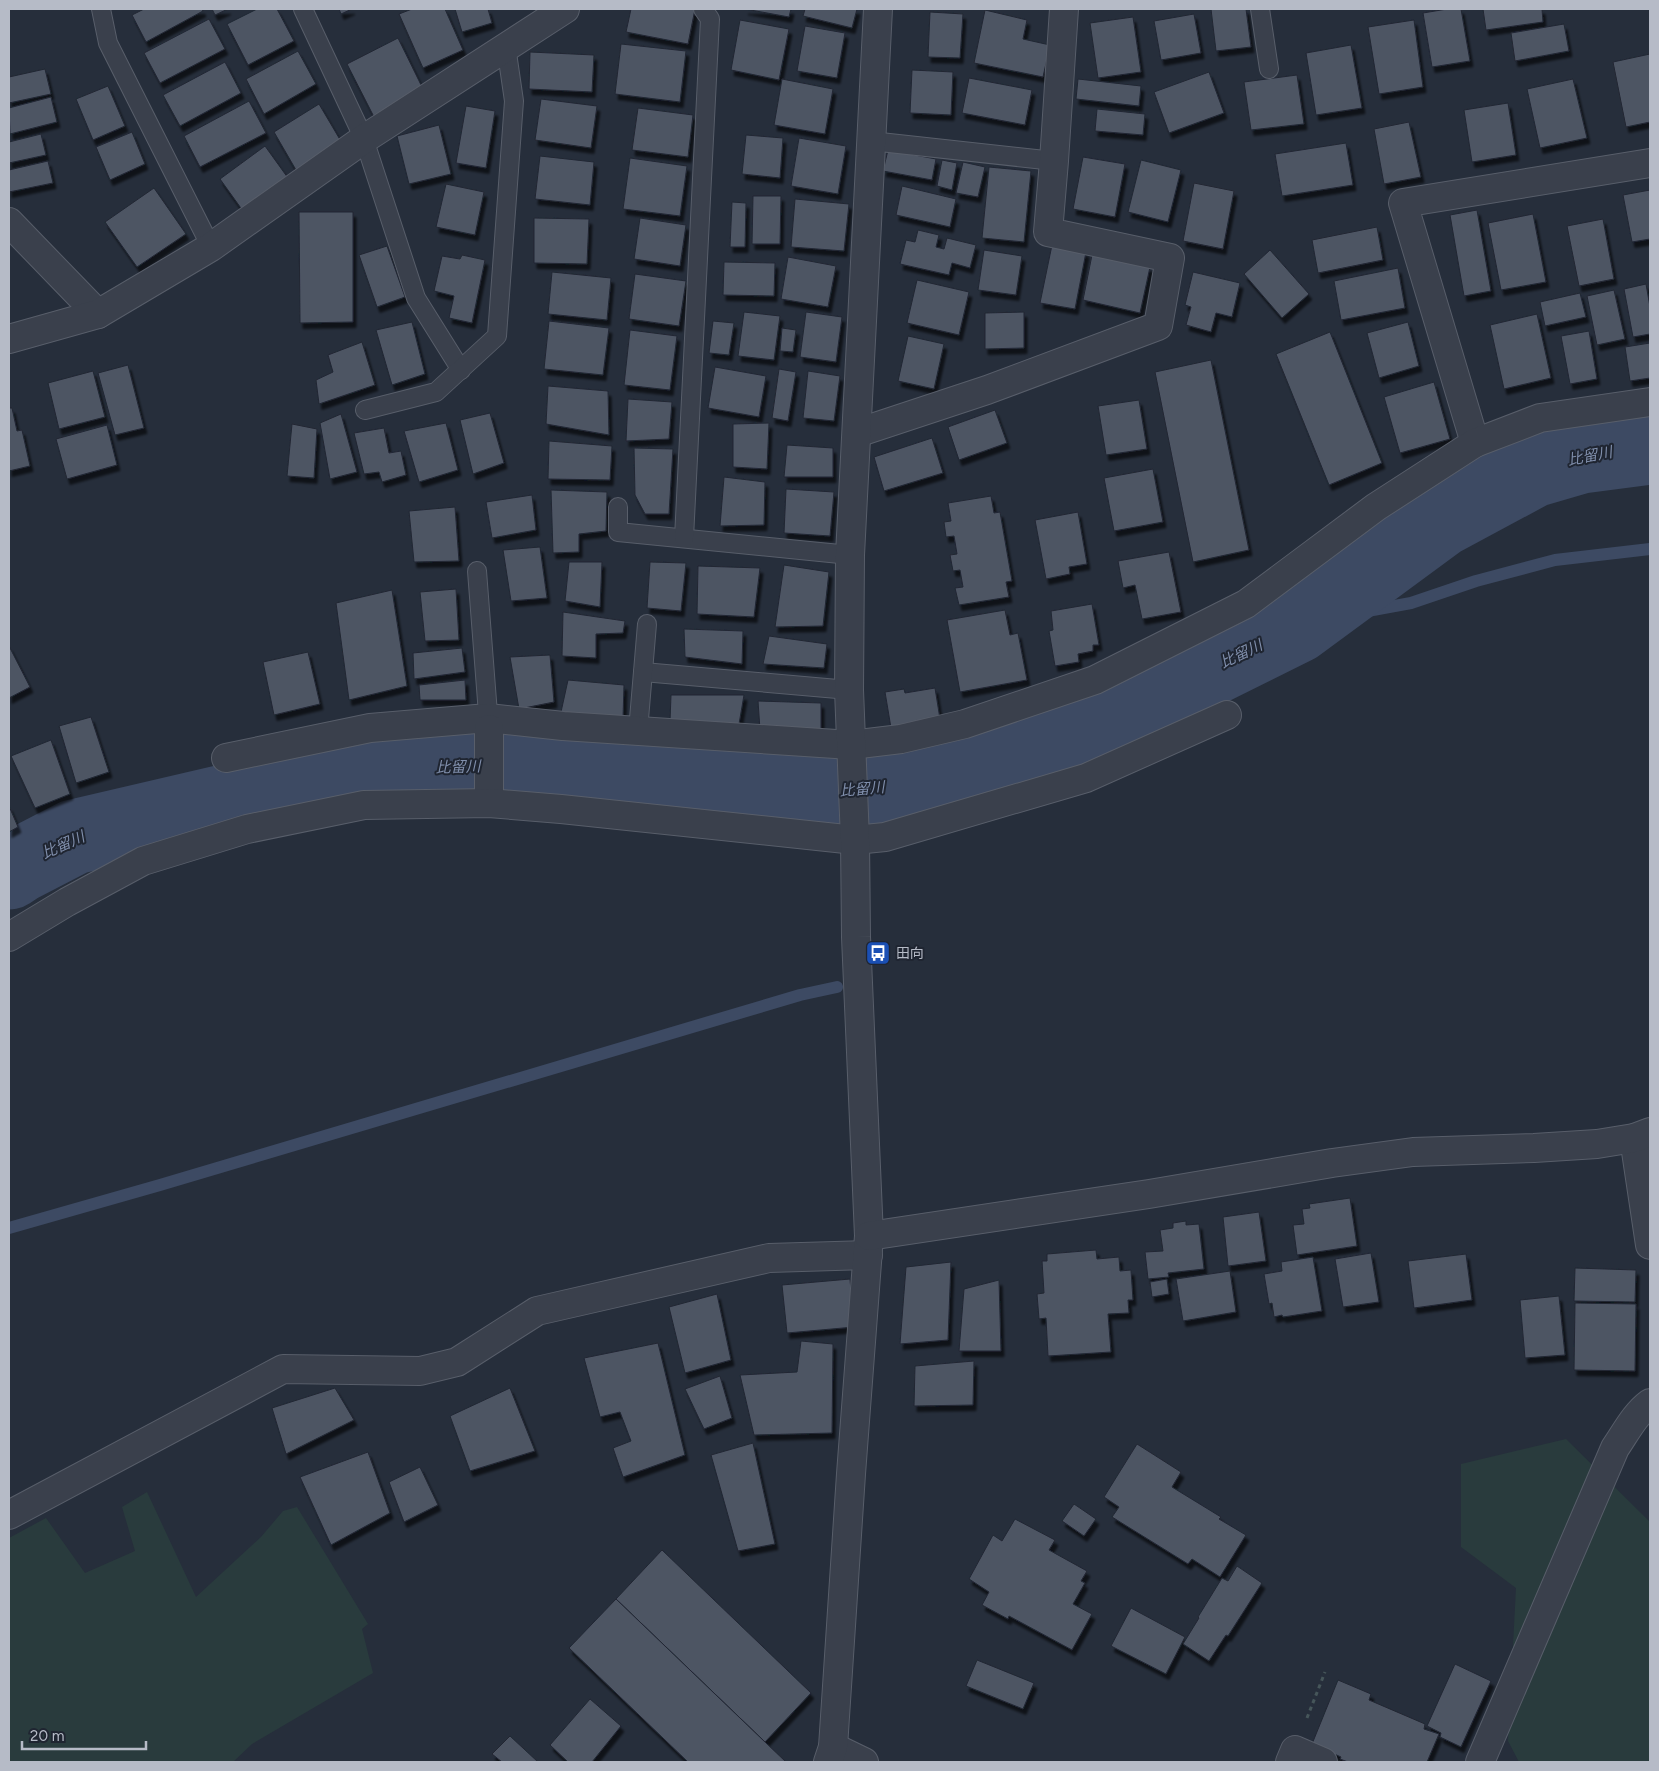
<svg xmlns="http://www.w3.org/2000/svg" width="1659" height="1771" font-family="Figtree,'Noto Sans JP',sans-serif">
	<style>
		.green { fill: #293b3d }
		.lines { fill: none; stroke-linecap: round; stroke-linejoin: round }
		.stream { stroke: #3d4a63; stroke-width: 12 }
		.river { stroke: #3d4a63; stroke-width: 75 }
		.building { fill: #4d5464; stroke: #212733; filter: url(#shadow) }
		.service-casing { stroke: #585e6a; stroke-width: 20 }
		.minor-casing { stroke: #585e6a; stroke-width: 30 }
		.tertiary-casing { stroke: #585e6a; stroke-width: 30 }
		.path { stroke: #46565a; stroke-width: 3; stroke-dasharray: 4 4; stroke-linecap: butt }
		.service { stroke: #3a404c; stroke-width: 18 }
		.minor { stroke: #3a404c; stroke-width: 28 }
		.tertiary { stroke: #3a404c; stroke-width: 28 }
		.labels { text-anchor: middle; stroke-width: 4; stroke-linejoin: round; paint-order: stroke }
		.poi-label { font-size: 14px; fill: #b6bbc7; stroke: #1f2531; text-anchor: start }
		.water-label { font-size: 15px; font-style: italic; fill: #808fac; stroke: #1f2531 }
	</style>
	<defs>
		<filter id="shadow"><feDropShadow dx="3" dy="5.5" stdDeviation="1" flood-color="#0009"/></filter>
	</defs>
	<rect width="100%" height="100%" fill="#262e3b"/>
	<g class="green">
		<polygon points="1566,1439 1650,1522 1650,1762 1519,1762 1508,1741 1516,1588 1461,1547 1461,1464"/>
		<polygon points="147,1492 196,1597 261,1537 283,1511 297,1507 368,1624 362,1629 373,1673 252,1744 233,1762 9,1762 9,1538 46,1518 85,1573 135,1551 122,1507"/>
	</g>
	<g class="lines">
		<g class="stream">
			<polyline points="1296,626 1351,614 1411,603 1476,581 1555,560 1650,549"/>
			<polyline points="9,1228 160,1185 800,995 837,987"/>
		</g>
		<polyline class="river" points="9,872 18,866 74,837 353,772 464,766 528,767 569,774 615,775 697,785 813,793 900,786 956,771 1014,752 1147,700 1296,626 1440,520 1533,470 1581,456 1650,447"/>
	</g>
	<g class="building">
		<polygon points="144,9 202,9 203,11 146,42 132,15"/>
		<polygon points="212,9 228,9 215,15"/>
		<polygon points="257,9 277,9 294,41 248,65 227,24"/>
		<polygon points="339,9 352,9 341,14"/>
		<polygon points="412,9 445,9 463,50 423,68 399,14"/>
		<polygon points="455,9 488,9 492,23 462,32"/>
		<polygon points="631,9 695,9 688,44 626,32"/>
		<polygon points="745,9 791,9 789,17"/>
		<polygon points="805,9 857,9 852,28 803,16"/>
		<polygon points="1211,9 1246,9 1251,47 1216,51"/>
		<polygon points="1447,9 1461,9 1470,61 1432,67 1423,13"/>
		<polygon points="1483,9 1542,9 1543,22 1486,30"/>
		<polygon points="985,10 1027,20 1023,39 1050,45 1043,77 974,63"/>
		<polygon points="930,12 963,14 960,58 928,57"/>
		<polygon points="1194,14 1201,53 1161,60 1154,21"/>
		<polygon points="1133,17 1141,72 1098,78 1090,23"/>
		<polygon points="209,19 225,49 160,83 144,53"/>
		<polygon points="740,20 789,29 779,80 731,70"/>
		<polygon points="1414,20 1423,87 1379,94 1368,27"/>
		<polygon points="1564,24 1569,51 1515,61 1511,33"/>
		<polygon points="805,26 845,33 837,78 797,71"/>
		<polygon points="398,38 424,91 374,117 347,64"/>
		<polygon points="621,44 686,51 680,102 615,94"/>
		<polygon points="1351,45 1362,108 1316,115 1306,53"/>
		<polygon points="298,51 316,84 264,114 246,79"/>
		<polygon points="530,52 594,55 592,92 529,89"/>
		<polygon points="1650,54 1650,122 1626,127 1613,62"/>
		<polygon points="225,62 241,93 180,126 163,95"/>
		<polygon points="45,69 51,94 9,103 9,77"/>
		<polygon points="912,70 953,72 951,115 910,113"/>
		<polygon points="1209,72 1224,113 1169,133 1154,92"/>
		<polygon points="1297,75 1304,124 1251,130 1244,82"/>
		<polygon points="969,78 1032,90 1025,125 962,113"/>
		<polygon points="782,79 833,89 825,134 774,125"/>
		<polygon points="1078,79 1141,86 1139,106 1076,99"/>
		<polygon points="1573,79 1587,138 1540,148 1527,89"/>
		<polygon points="108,86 125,126 93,140 76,99"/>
		<polygon points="51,97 57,122 10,134 9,108"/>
		<polygon points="541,99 597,106 591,148 535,140"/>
		<polygon points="249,101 266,133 200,167 184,136"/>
		<polygon points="1508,103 1516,155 1472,162 1464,110"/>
		<polygon points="319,104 342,143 296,170 274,132"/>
		<polygon points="466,106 495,111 486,168 456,163"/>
		<polygon points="638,108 693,115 688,157 632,150"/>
		<polygon points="1097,109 1145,114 1143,135 1095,131"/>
		<polygon points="1409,122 1421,177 1384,184 1374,129"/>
		<polygon points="439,125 451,174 409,184 397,136"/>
		<polygon points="132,132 145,164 110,180 96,147"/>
		<polygon points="41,134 46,155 9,163 9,142"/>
		<polygon points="746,135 783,138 780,178 742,174"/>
		<polygon points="799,138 846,146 838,194 791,186"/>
		<polygon points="1346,143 1353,185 1282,196 1275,154"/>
		<polygon points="265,146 288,178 243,211 220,179"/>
		<polygon points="888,150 936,159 932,180 883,171"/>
		<polygon points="540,156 594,162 590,205 535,199"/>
		<polygon points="1083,157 1125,164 1115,217 1073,209"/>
		<polygon points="630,158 687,166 680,216 623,209"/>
		<polygon points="942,160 957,163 952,190 937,186"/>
		<polygon points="1141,160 1181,170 1168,222 1128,212"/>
		<polygon points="48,161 53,183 9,192 9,170"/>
		<polygon points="963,162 985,167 978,197 956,193"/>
		<polygon points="989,167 1031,171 1024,242 982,238"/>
		<polygon points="1194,183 1234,191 1223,249 1183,241"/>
		<polygon points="446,184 484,192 475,235 436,227"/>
		<polygon points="902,186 956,199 950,227 896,215"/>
		<polygon points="154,188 186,234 137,267 105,222"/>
		<polygon points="1650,190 1650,239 1632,242 1623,195"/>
		<polygon points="753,196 781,196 780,244 752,244"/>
		<polygon points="795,199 849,204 844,251 791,247"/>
		<polygon points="732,202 746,203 745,247 730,247"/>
		<polygon points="1477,210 1491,291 1464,296 1450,215"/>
		<polygon points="299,212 353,212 353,322 300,323"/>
		<polygon points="1533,214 1546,282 1501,290 1488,223"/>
		<polygon points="534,218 589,219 587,264 534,263"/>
		<polygon points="640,218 686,225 680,266 634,259"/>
		<polygon points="1603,219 1614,279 1579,286 1567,226"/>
		<polygon points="1377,227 1383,260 1318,273 1312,240"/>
		<polygon points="918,230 939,235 936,247 944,249 947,238 976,245 970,268 952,263 949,275 900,264 906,240 915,242"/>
		<polygon points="1052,245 1086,252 1075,309 1040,303"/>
		<polygon points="387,246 405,297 377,307 359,255"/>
		<polygon points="984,250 1022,256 1016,295 978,290"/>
		<polygon points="1270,250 1309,294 1282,318 1244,274"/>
		<polygon points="462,255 485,260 472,323 449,318 454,296 434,291 442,256 460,259"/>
		<polygon points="1092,255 1150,267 1140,313 1083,300"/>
		<polygon points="788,257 836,266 828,307 781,299"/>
		<polygon points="724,262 775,263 774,296 723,295"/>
		<polygon points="1398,268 1405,308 1341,320 1334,281"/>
		<polygon points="552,272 611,278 607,320 548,314"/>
		<polygon points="1193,272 1240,283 1232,317 1216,313 1211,332 1186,325 1191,307 1185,305"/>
		<polygon points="635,274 686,281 679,326 629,319"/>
		<polygon points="917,280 969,292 959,335 907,323"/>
		<polygon points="1646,284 1650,307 1650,334 1633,337 1624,289"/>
		<polygon points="1614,290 1625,339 1597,345 1587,296"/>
		<polygon points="1580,293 1586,317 1545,326 1540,302"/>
		<polygon points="744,312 780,316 774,360 738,356"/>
		<polygon points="806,312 842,317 836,362 800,357"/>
		<polygon points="1024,312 1024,348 985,349 985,313"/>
		<polygon points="1537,314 1551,378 1504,389 1490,325"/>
		<polygon points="549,321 609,328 603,375 544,369"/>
		<polygon points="713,321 734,323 729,355 709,353"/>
		<polygon points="412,322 425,374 392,385 376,330"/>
		<polygon points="1408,322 1419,366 1379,378 1367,333"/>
		<polygon points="782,328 796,330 793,352 780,351"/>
		<polygon points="630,330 677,336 670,390 624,385"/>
		<polygon points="1589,331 1597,379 1570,384 1561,336"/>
		<polygon points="1330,332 1382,463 1329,485 1276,354"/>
		<polygon points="908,336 944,344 934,389 898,381"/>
		<polygon points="362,342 375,385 319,404 316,380 333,372 328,355"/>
		<polygon points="1650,343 1650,378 1630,381 1625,347"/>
		<polygon points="1211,360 1249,550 1193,562 1155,372"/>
		<polygon points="128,365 144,428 115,435 98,373"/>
		<polygon points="715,367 766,376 759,417 708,408"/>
		<polygon points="779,369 796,372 788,421 772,418"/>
		<polygon points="93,371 105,417 59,429 48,383"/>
		<polygon points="808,371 840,376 834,421 803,418"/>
		<polygon points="1434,382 1450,439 1400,453 1384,397"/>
		<polygon points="548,386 608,391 609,435 546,424"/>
		<polygon points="628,399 672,402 669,439 626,441"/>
		<polygon points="1139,400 1147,449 1106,455 1098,406"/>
		<polygon points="9,408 12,408 17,431 22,430 30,466 9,471"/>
		<polygon points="995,410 1007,443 959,460 948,427"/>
		<polygon points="490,413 504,463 473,474 460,420"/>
		<polygon points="341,414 357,472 330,479 320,423"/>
		<polygon points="446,423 458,470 419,482 404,431"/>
		<polygon points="769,423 767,469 733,467 733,424"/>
		<polygon points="292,424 317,429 314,478 287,476"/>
		<polygon points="107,425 117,465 67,479 56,439"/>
		<polygon points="384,428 389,453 401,451 406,475 382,482 379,472 364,474 354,433"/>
		<polygon points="932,438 943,473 884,491 874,457"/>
		<polygon points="549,441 612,446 610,480 548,479"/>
		<polygon points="787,445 833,448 833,477 784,477"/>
		<polygon points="634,448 673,449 669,514 645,514 635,495"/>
		<polygon points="1153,469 1163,522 1114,531 1104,478"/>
		<polygon points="724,477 765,482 764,525 720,526"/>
		<polygon points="786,489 834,492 830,536 784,533"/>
		<polygon points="551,490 607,492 606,531 579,534 579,552 553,553"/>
		<polygon points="532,495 536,530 492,538 486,502"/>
		<polygon points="991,496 994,513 1000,512 1012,581 1006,582 1009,597 959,605 955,588 963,587 960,570 953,571 950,555 957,554 954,536 946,537 944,522 951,521 948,503"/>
		<polygon points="455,507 459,561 414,562 409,511"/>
		<polygon points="1078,512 1087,564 1069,567 1070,574 1046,579 1035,520"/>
		<polygon points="540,547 547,598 511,601 503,550"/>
		<polygon points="1169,552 1181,612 1142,619 1135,585 1123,588 1118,561"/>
		<polygon points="569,562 602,562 600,607 565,601"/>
		<polygon points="650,562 686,563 681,611 647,608"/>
		<polygon points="784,565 829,572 823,626 775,627"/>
		<polygon points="698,566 760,568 754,617 697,614"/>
		<polygon points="456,589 459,640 425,641 420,592"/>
		<polygon points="392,590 407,686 349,700 336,603"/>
		<polygon points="1092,604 1099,645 1093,645 1093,651 1078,654 1079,662 1055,666 1049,631 1053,630 1051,611"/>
		<polygon points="1005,610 1010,635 1018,633 1027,680 960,692 947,620"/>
		<polygon points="563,612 625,621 623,633 596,634 596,658 562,656"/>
		<polygon points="684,629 743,631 742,664 685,657"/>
		<polygon points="769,636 827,644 824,668 763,664"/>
		<polygon points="9,646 30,687 9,698"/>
		<polygon points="462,648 465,672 414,679 413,653"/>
		<polygon points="308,652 320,704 274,715 263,662"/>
		<polygon points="550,655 554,702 519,709 510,657"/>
		<polygon points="465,680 466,700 420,700 419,685"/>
		<polygon points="568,680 624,685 623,718 561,712"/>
		<polygon points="935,688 940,719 891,728 885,692 904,689 905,693"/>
		<polygon points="671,695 744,695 739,724 670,721"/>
		<polygon points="758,701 821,703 821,732 760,730"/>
		<polygon points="91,717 109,772 76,783 59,726"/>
		<polygon points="51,740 70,794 35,808 11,756"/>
		<polygon points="9,806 18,827 9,832"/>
		<polygon points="1350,1198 1357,1246 1297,1255 1293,1225 1304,1224 1302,1209 1310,1208 1309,1204"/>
		<polygon points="1259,1212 1266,1261 1228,1266 1223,1217"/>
		<polygon points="1186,1221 1186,1225 1199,1224 1204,1269 1168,1273 1169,1277 1148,1279 1145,1252 1163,1251 1160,1230 1173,1228 1173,1223"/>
		<polygon points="1096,1250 1097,1259 1119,1257 1120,1271 1131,1270 1133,1300 1128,1300 1129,1313 1108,1314 1111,1352 1048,1356 1046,1318 1039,1319 1037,1294 1044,1293 1042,1261 1047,1261 1047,1254"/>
		<polygon points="1371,1253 1379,1302 1343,1307 1335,1259"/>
		<polygon points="1466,1254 1472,1300 1414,1308 1408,1261"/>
		<polygon points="1313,1257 1322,1311 1283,1317 1282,1315 1274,1317 1272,1303 1269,1304 1264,1274 1282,1271 1281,1262"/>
		<polygon points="951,1262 948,1340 900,1344 906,1267"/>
		<polygon points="1575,1268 1636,1270 1635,1302 1574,1301"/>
		<polygon points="1230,1271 1236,1312 1183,1321 1176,1279"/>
		<polygon points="850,1279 854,1327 787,1333 782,1285"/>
		<polygon points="1167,1279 1169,1294 1152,1297 1150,1282"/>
		<polygon points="999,1280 1001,1351 959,1351 964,1289"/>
		<polygon points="717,1294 731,1360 685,1373 669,1307"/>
		<polygon points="1559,1296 1565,1355 1525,1358 1520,1300"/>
		<polygon points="1575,1303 1636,1304 1635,1371 1574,1370"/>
		<polygon points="801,1341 833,1344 832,1433 754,1435 740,1375 797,1372"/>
		<polygon points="658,1343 685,1455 623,1477 613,1448 631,1441 620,1412 600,1417 584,1358"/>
		<polygon points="974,1361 973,1405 914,1406 915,1366"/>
		<polygon points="720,1376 732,1418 704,1429 685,1389"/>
		<polygon points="335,1388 354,1420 286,1454 272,1408"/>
		<polygon points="510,1388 535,1451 470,1471 450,1416"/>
		<polygon points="753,1443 775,1544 738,1551 711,1455"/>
		<polygon points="1137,1444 1181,1472 1172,1487 1221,1517 1219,1519 1246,1535 1220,1577 1192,1559 1188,1564 1112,1517 1119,1507 1104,1497"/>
		<polygon points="368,1452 390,1513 331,1545 300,1477"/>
		<polygon points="420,1467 438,1505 404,1522 389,1482"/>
		<polygon points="1074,1504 1096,1519 1084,1536 1062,1521"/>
		<polygon points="1015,1519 1055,1540 1049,1550 1087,1571 1081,1581 1085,1583 1073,1604 1092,1614 1072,1650 1009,1616 1008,1619 982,1605 989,1592 969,1579 993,1535 1002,1541"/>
		<polygon points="662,1550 811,1693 765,1742 616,1599"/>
		<polygon points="1237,1566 1262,1583 1228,1636 1226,1635 1209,1661 1183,1644 1199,1618 1198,1617 1222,1578 1228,1581"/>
		<polygon points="616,1599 765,1742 786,1762 688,1762 569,1648"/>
		<polygon points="1131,1608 1185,1637 1166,1674 1111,1646"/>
		<polygon points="977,1660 1034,1683 1023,1709 966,1686"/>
		<polygon points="1455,1664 1491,1681 1461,1747 1440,1737 1441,1733 1427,1726"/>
		<polygon points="1338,1680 1371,1694 1369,1700 1425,1724 1424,1729 1439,1734 1427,1762 1348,1762 1340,1759 1341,1757 1312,1744"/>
		<polygon points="590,1699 621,1726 592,1762 568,1762 550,1745"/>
		<polygon points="510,1736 538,1762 502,1762 492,1754"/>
	</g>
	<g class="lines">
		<defs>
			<g id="service">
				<polyline points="101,9 108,43 211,247"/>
				<polyline points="303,9 364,139 416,298 461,370"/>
				<polyline points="1260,9 1269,69"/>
				<polyline points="871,141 1054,161"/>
				<polyline points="365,410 436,392 497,336 514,101 506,46"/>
				<polyline points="618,507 618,532 850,555"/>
				<polyline points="684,538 710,19 703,9"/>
				<polyline points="477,571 489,727"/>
				<polyline points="643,672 849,690"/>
				<polyline points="638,731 647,624"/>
			</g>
			<g id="minor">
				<polyline points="9,222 98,314"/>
				<polyline points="9,339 98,314 211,247 364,139 565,9"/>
				<polyline points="857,433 987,390 1158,326 1170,258 1048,232 1054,161 1064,9"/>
				<polyline points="1475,443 1403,203 1650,163"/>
				<polyline points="226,758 370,728 488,718 563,726 851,745 901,739 965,724 1095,680 1246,604 1376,507 1475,443 1540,418 1650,402"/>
				<polyline points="489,803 489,729"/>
				<polyline points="9,937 67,902 143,861 247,829 364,805 489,803 561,809 855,840 885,837 1086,778 1227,715"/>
				<polyline points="1634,1138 1650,1245"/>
				<polyline points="9,1515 283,1369 420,1371 457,1362 537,1311 769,1258 868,1255"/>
				<polyline points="833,1747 864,1762"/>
				<polyline points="828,1762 833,1747 851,1474 869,1236 856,937 855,840 849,690 850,555 878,9"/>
				<polyline points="1290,1762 1295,1750 1323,1762"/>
				<path d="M1480 1762 1615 1448C1626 1432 1635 1414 1650 1403"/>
			</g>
			<polyline id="tertiary" points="869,1236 1149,1194 1332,1163 1413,1152 1534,1148 1597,1144 1634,1138 1650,1132"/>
		</defs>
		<use href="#service" class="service-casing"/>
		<use href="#minor" class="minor-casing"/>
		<use href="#tertiary" class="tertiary-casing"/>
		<polyline class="path" points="1307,1718 1325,1672"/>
		<use href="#service" class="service"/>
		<use href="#minor" class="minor"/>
		<use href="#tertiary" class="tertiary"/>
	</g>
	<defs>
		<symbol id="bus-square" viewBox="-11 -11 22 22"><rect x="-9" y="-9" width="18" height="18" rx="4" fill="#1a4fb4" stroke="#1f2531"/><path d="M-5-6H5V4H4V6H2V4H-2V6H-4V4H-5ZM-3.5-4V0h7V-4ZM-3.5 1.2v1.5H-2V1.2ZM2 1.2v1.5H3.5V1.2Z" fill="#fff"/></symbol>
	</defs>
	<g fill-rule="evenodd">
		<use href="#bus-square" x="864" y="939" width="28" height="28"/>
	</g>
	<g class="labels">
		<g class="poi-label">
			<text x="896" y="958">田向</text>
		</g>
		<g class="water-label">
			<text transform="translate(1590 456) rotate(-11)" y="5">比留川</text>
			<text transform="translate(1241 654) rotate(-26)" y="5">比留川</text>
			<text transform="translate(458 767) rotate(-2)" y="5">比留川</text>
			<text transform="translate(862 789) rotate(-5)" y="5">比留川</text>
			<text transform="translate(63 845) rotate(-24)" y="5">比留川</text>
		</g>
	</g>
	<rect width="1659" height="1771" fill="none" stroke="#b6bbc7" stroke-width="20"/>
	<path d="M22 1741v8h124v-8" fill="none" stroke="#b6bbc7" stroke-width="2.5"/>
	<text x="30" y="1741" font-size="15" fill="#b6bbc7" stroke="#1f2531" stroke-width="4" paint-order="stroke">20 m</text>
</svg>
